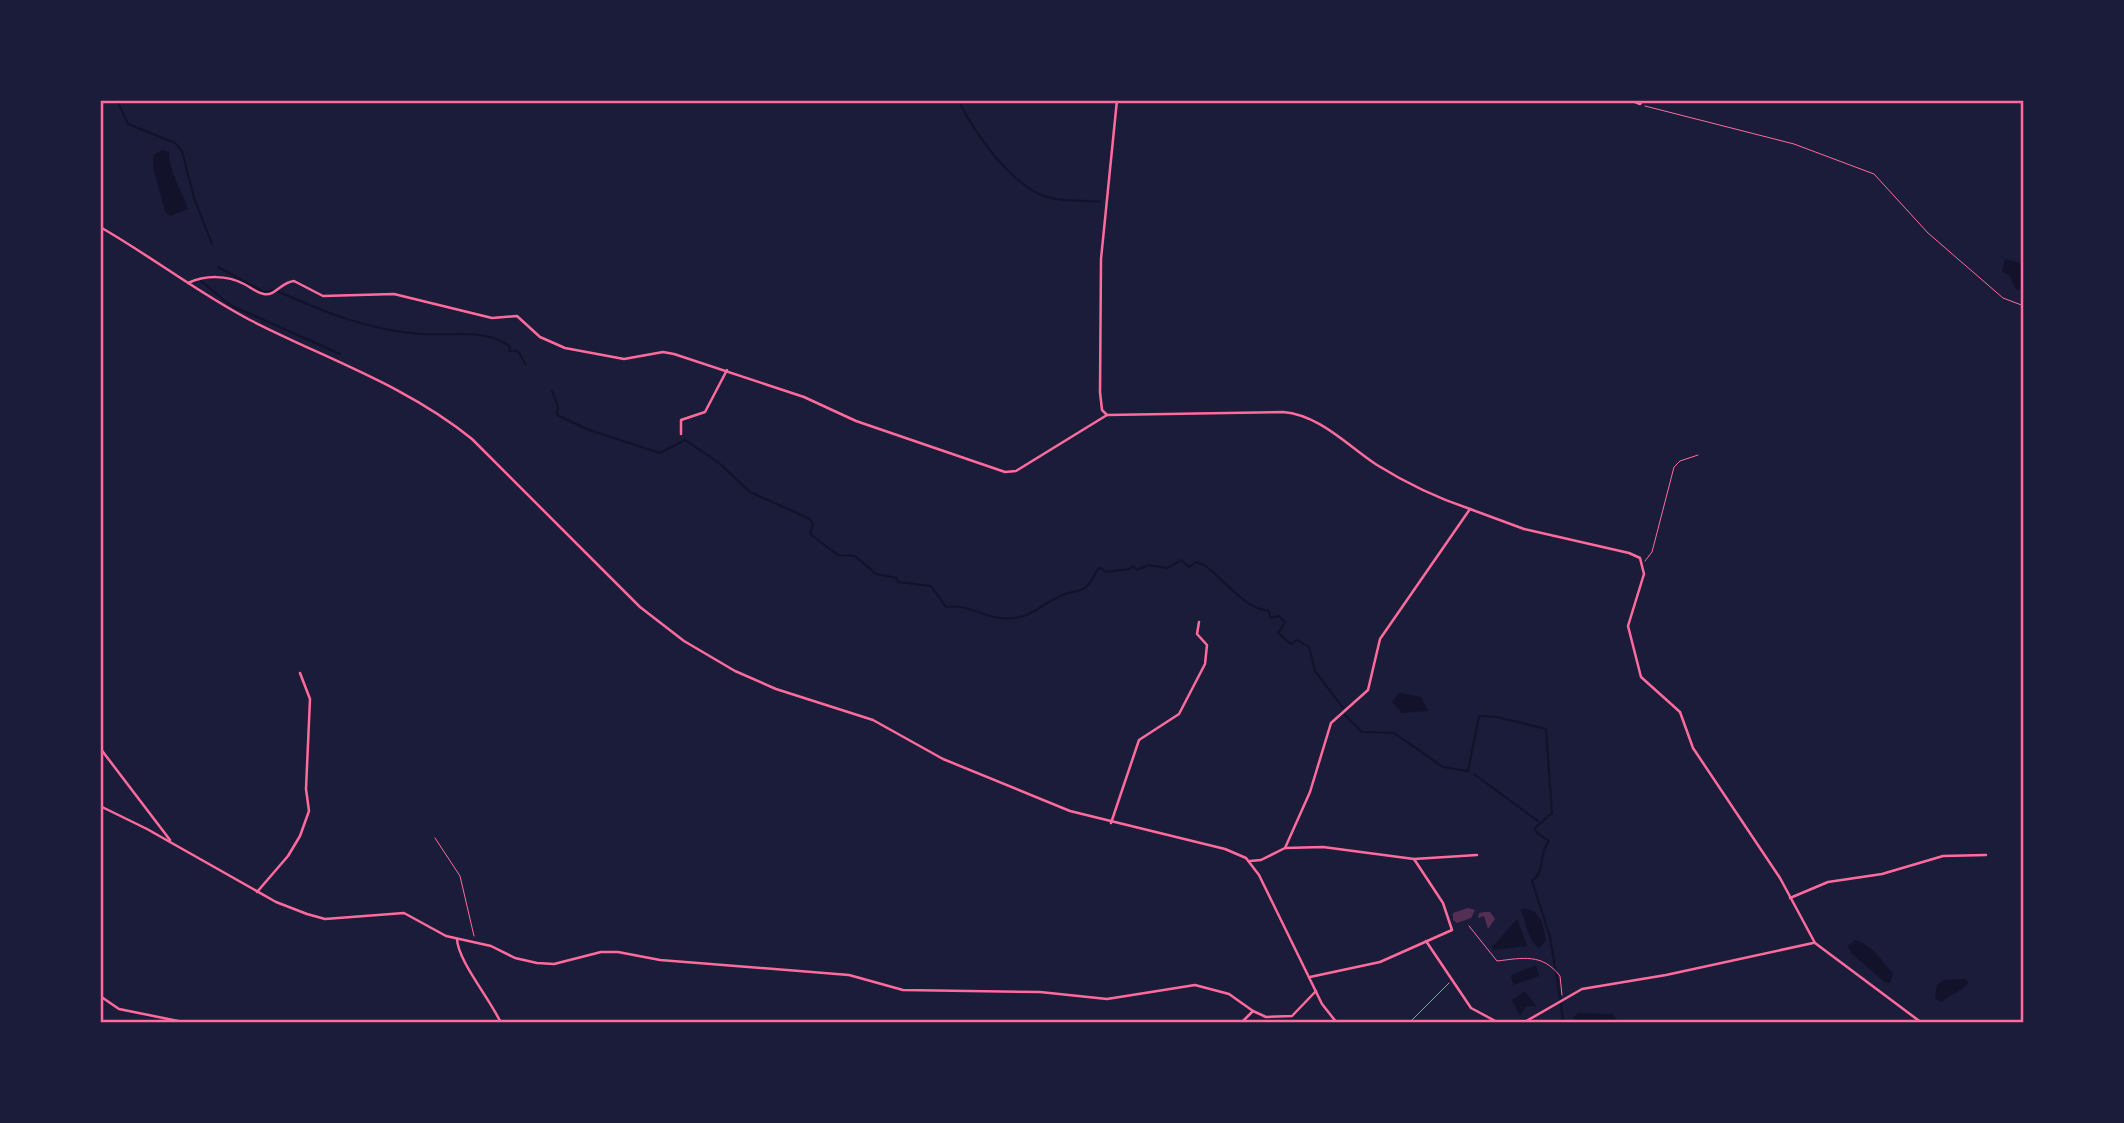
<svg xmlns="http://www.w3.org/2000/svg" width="2124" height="1123" font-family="Arial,sans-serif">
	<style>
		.water { fill: #12122b }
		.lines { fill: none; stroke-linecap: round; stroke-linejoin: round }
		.stream { stroke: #12122b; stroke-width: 2 }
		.building { fill: #542f53 }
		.path { stroke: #ff6b9d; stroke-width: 1 }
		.minor { stroke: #ff6b9d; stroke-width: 2.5 }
		.tertiary { stroke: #ff6b9d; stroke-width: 2.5 }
		.neatline { fill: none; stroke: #ff6b9d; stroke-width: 2.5 }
	</style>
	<rect width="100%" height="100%" fill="#1b1b3a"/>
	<g class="water">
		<path d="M162 150 169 152C169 173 181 188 188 209L170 216 165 211 153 167 154 155Z"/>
		<polygon points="2005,259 2020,263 2023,287 2020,290 2016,290 2010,276 2002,271"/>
		<polygon points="1399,693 1421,697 1428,711 1402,713 1392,702"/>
		<path d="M1524 908 1535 912 1542 922 1546 940 1539 948C1528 941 1526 922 1521 910Z"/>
		<polygon points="1517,919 1527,946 1493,950 1492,947"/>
		<path d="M1855 940C1873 945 1881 961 1893 973L1890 983H1886L1851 953 1848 946Z"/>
		<polygon points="1536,965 1539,976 1513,985 1511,975"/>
		<path d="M1964 979 1969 982C1962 992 1950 994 1941 1002L1935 998 1937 985 1944 980Z"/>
		<polygon points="1525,991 1537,1007 1526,1006 1520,1016 1512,1000"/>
		<polygon points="1578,1013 1612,1014 1618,1021 1582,1023 1573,1018"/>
	</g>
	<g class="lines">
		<g class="stream">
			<polyline points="117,100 128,124 175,143 182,151 194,198 212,244"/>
			<path d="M958 100C975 133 1010 185 1047 197 1063 202 1083 200 1100 202"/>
			<path d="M218 267 264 292 275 290C321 311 368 330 420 334 448 336 489 328 510 347L509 351H518L526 365"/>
			<polyline points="201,281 230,305 340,354"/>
			<path d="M552 391 558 406 557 415 589 430 660 453 685 440 719 463 750 492 810 519 813 524 810 534 838 555 855 556 876 574 897 578 898 582 931 586 946 607C966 604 976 613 994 617 1029 624 1037 605 1065 594 1073 591 1079 593 1086 587 1091 583 1094 575 1098 569L1102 568 1105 572 1129 569 1133 566 1137 570 1148 565 1168 568 1181 560 1189 567 1196 562 1204 565C1218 573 1247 612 1268 610L1271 618 1279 616 1285 622 1278 633 1291 644 1297 640 1309 647 1315 671 1343 708"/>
			<path d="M1345 715 1362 732 1394 733 1443 767 1468 771 1479 716 1497 717 1546 729 1552 813 1535 828 1537 833 1549 841C1538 854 1546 871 1532 881L1550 937 1560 998"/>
			<polyline points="1474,774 1538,821"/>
			<polyline points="1561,1004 1563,1023"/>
		</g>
	</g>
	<g class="building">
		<polygon points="1468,908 1475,910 1471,918 1457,923 1453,920 1453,913"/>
		<polygon points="1485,912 1490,912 1495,919 1488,929 1484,916 1478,918 1479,913"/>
	</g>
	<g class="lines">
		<g class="path">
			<polyline points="1645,106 1794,144 1874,174 1928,233 2003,298 2024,306"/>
			<polyline points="1645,561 1652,552 1674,467 1680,461 1698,455"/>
			<polyline points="435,838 460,876 474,936"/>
			<path d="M1469 926 1497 961C1523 958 1542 953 1560 976L1562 995"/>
			<polyline points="1409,1023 1449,983"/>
		</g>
		<g class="minor">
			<polyline points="1630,100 1640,104 1643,100"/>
			<path d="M188 283C205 275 227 275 244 284 250 287 257 293 264 294 276 296 281 282 294 281L323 296 394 294 492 318 517 316 540 337 565 348 624 359 663 352 674 354 804 397 856 421 1005 472 1016 471 1107 415"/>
			<polyline points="681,434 681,420 705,412 727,370"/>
			<polyline points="1470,509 1524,529 1629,553 1640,558 1644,574 1628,626 1641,677 1680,712 1693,748 1780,878 1815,943 1922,1023"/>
			<polyline points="100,748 170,840"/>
			<polyline points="100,806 147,829 276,902 307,914 325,919 404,913 446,936 491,946 515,958 537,963 554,964 601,952 618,952 660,960 849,975 903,990 1040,992 1107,999 1195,985 1229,994 1253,1011"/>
			<polyline points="1111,823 1139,740 1179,714 1205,664 1207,645 1197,634 1199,622"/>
			<polyline points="1285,848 1323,847 1414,859 1477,855"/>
			<polyline points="257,892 288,856 300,836 309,811 306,789 310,699 300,673"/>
			<polyline points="1790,898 1828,882 1882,874 1943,856 1986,855"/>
			<path d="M457 939C458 961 490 999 501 1023"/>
			<polyline points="1426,941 1471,1008 1499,1023"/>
			<polyline points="1310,977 1380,962 1452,930 1443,903 1414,859"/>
			<polyline points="100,996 119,1009 188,1023"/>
			<polyline points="1523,1023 1582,989 1666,975 1813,943"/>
		</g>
		<g class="tertiary">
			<path d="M1117 100 1101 259 1100 392 1102 410 1107 415 1283 412C1320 415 1348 446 1377 465 1406 483 1437 498 1470 509L1380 639 1368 690 1331 723 1310 792 1285 848 1261 860 1250 861"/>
			<path d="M100 227C151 256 198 293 250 320 324 358 406 385 472 439L640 607 684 641 735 671 776 689 873 720 943 759 1070 811 1225 849 1246 858 1259 875 1322 1004 1337 1023"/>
			<polyline points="1241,1023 1253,1011 1266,1017 1292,1016 1316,991"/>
		</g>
	</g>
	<rect width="2124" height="1123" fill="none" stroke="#1b1b3a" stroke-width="203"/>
	<rect x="102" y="102" width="1920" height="919" class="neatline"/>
</svg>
